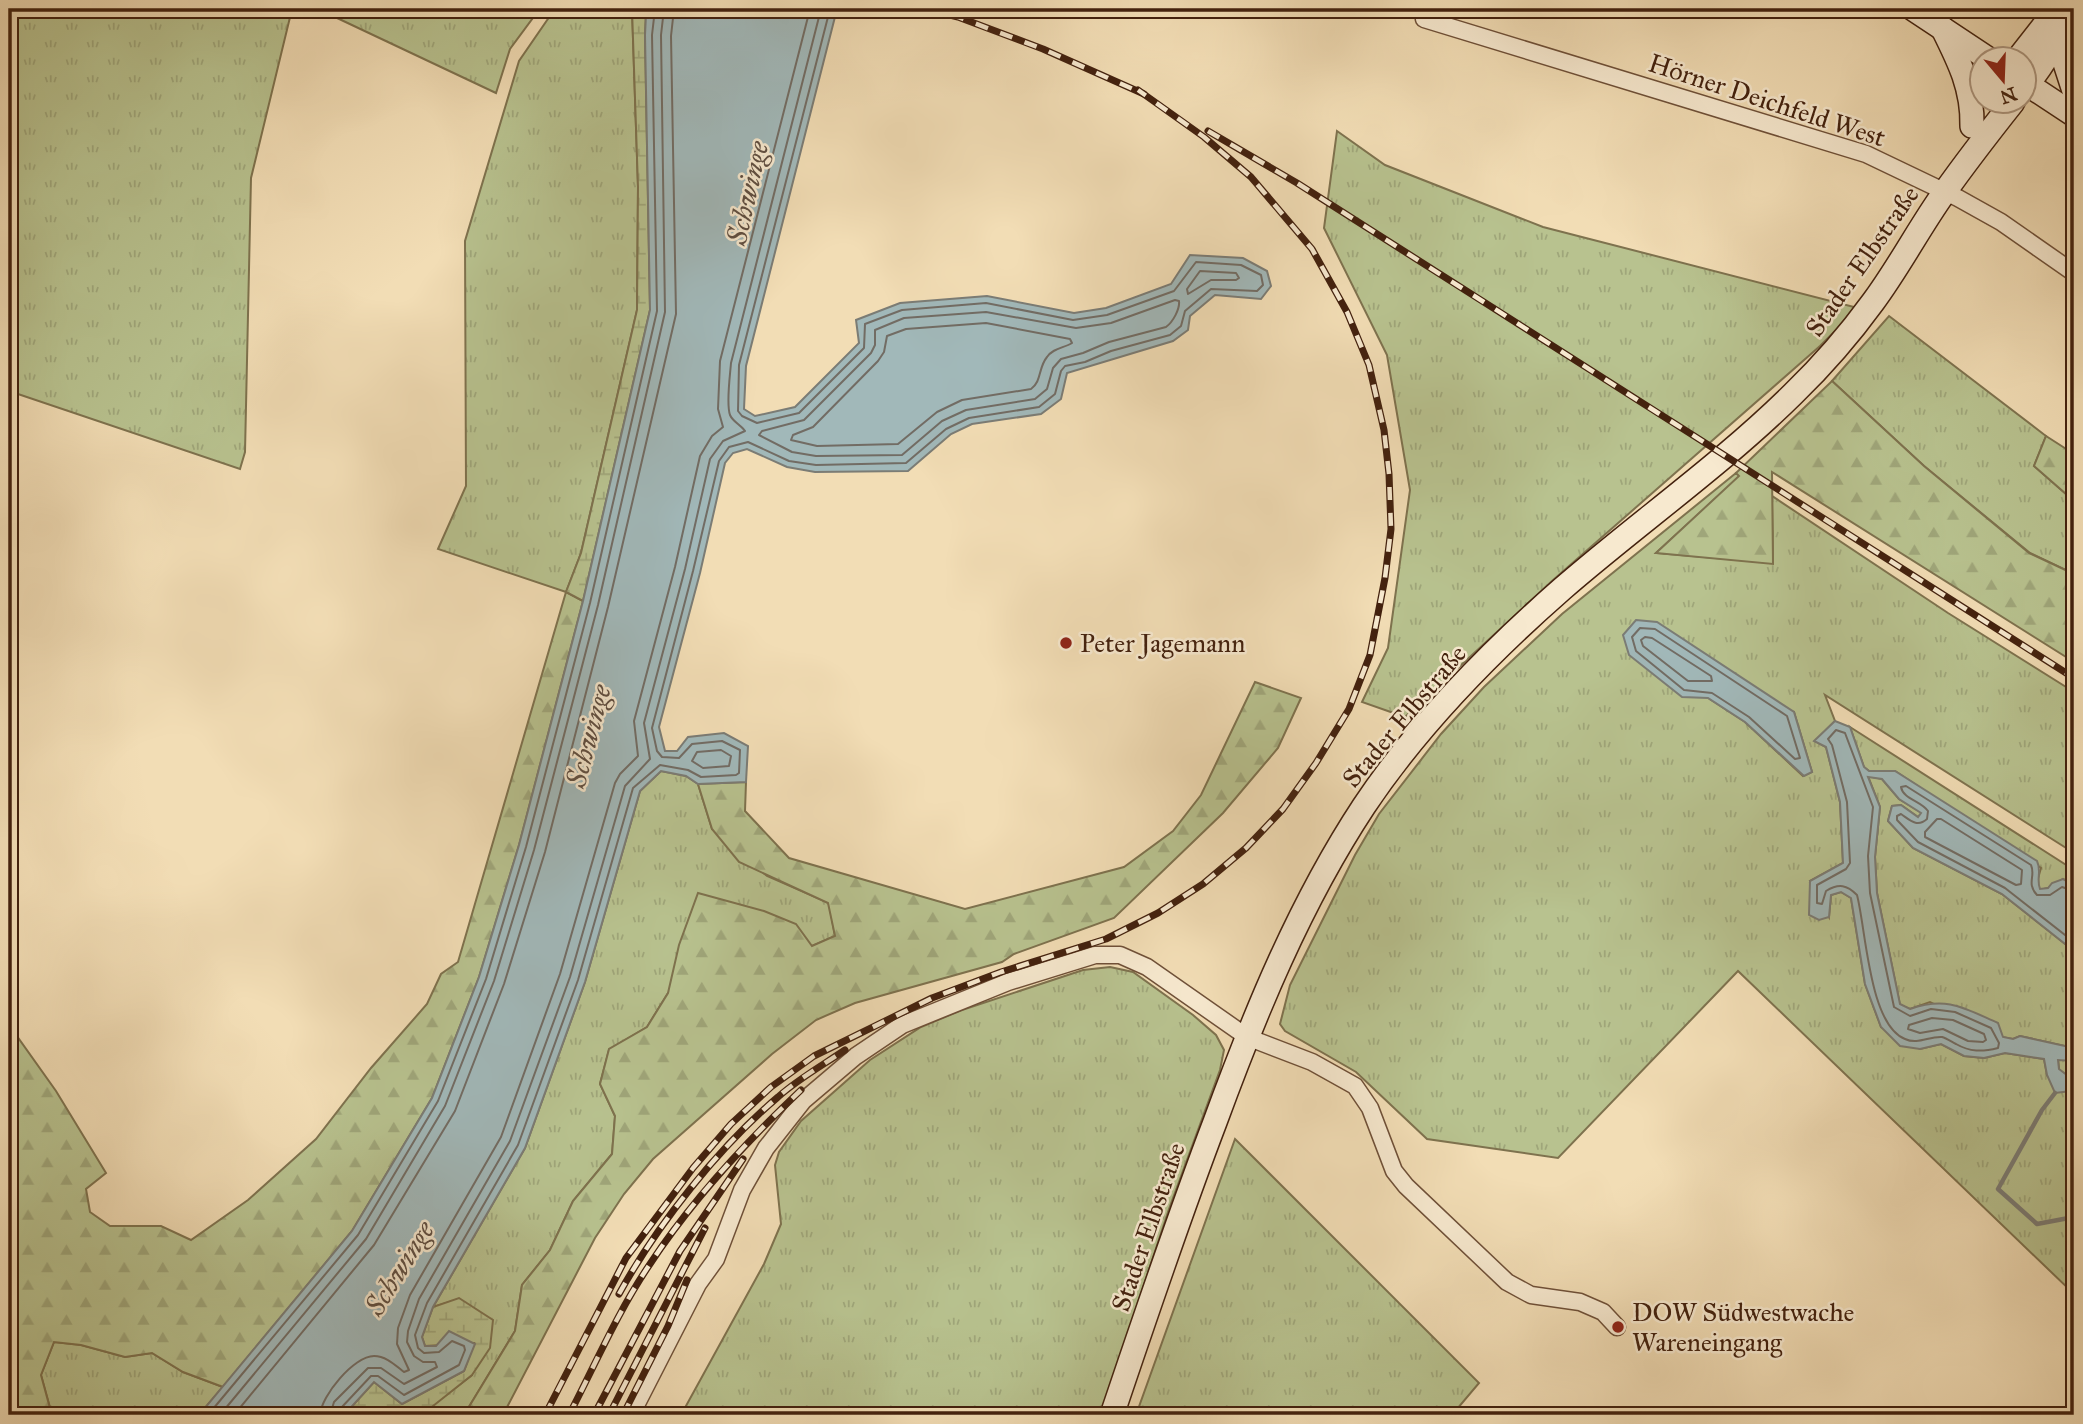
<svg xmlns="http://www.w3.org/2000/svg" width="2083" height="1424" font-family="'IM FELL Great Primer',serif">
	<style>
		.grass { fill: url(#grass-tufts); stroke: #7e724e; stroke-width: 2; fill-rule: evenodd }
		.forest { fill: url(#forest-firs); stroke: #7e724e; stroke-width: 2 }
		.wetland { fill: url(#wetland-marsh); stroke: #7e724e; stroke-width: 2 }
		.water { fill: #a1b8b9; stroke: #7b7c75; stroke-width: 2 }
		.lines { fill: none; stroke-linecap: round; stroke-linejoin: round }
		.shore { stroke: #726c64; stroke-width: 2 }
		.stream { stroke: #7b7c75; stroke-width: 4.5 }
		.street-casing { stroke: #6f5038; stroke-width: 19 }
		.secondary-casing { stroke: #43210e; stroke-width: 26 }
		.street { stroke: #f7e9cf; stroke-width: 16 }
		.secondary { stroke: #f7e9cf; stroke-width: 23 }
		.rail-casing { stroke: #43210e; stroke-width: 7 }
		.rail { stroke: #f7e9cf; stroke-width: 4.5; stroke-dasharray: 13; stroke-linecap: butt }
		.poi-dot { fill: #8f2418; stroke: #f7e9cf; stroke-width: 2.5 }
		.labels { text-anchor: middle; stroke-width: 5; stroke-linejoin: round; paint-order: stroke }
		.street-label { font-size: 26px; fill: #43210e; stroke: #f7e9cf }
		.poi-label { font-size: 26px; fill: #43210e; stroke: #f7e9cf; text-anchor: start }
		.water-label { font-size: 28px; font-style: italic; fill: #5f4e41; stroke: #f7e9cf }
	</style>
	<defs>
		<pattern id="grass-tufts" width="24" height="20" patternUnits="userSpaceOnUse" patternTransform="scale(1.75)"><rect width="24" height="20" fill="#b8c28f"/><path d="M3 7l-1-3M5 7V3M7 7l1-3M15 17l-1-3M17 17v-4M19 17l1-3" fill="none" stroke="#9fa67a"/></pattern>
		<pattern id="forest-firs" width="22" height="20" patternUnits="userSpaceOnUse" patternTransform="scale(1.75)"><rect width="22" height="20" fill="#b8c28f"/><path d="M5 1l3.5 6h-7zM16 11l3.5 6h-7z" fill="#9fa67a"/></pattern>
		<pattern id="wetland-marsh" width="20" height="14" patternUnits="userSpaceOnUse" patternTransform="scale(1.75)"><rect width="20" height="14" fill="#b8c28f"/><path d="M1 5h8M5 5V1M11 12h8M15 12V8" fill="none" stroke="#9fa67a"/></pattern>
	</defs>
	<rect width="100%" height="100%" fill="#f2ddb5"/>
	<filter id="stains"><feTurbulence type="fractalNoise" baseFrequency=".00286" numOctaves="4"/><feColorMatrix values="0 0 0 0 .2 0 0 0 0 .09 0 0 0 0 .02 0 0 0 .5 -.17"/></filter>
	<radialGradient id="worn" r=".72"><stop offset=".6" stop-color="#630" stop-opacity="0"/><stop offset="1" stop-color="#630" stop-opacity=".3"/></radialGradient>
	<g class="grass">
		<polygon points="21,9 292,9 251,178 245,452 240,469 9,391 9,19"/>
		<polygon points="318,9 530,9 538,11 510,49 496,93"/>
		<polygon points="560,9 632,9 638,187 637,310 581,553 566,592 438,549 466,486 465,241 519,61 552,13"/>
		<polygon points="1337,131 1385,165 1543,227 1858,308 1820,346 1552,581 1405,717 1362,702 1388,648 1410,490 1387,355 1324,228"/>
		<polygon points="1889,316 2046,436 2034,466 2074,501 2074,574 2030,553 1924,466 1832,381"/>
		<path d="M1736 473 1740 476 1656 553 1773 563 1772 496 1948 613 2074 692V853L1825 695 1835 721 1815 741 1826 747 1840 802 1843 863 1810 881 1829 917 1831 895 1841 892 1851 898 1865 984 1881 1027 1920 1049 1941 1044 1964 1056 1984 1058 2005 1053 2044 1059 2047 1075 2059 1069 2058 1059 2074 1061V1294L1738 971 1558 1158 1427 1139 1356 1072 1285 1031 1280 1024 1290 985 1355 855 1379 814 1441 734 1484 687 1562 614ZM1708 698 1794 712 1812 772 1803 776 1745 722Z"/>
		<polygon points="1850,727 2074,870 2074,885 2063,879 2048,888 2040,890 2037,882 2041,868 1895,771 1869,771 1864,767"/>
		<polygon points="661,771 686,776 698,784 712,829 767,876 829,903 835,936 812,946 668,993 647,1027 609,1050 600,1084 615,1116 612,1154 573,1201 550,1250 522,1285 515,1331 464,1415 420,1415 472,1375 459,1299 433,1307 525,1148 585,982 640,791"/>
		<polygon points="1868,776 1882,779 1899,799 1922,813 1918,817 1901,805 1892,806 1888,821 1913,848 2002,894 2074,951 2074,1048 2020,1036 2013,1039 2002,1037 1930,1002 1910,1009 1900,1005 1877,893 1875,857 1880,807"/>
		<polygon points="1110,967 1133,972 1193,1015 1216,1035 1224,1050 1220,1070 1169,1209 1101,1415 681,1415 764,1264 781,1224 775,1165 779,1152 801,1121 870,1060 921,1027 962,1010 1083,970"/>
		<polygon points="1235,1139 1479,1383 1452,1415 1136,1415"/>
		<polygon points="54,1342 81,1345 125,1357 152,1353 183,1372 223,1387 199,1415 45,1415 51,1411 41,1375"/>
	</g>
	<g class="forest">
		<polygon points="1832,381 1924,466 2029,553 2074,574 2074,662 1772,472 1773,564 1656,553 1739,476 1736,473"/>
		<polygon points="2046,436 2074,454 2074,501 2034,466"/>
		<polygon points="566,592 583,601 519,845 479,977 432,1098 352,1231 223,1387 183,1372 152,1353 125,1357 81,1345 54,1342 41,1375 51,1412 45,1415 9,1415 9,1025 56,1091 106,1173 86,1189 90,1212 110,1226 161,1226 191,1240 248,1200 316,1139 371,1068 427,1004 441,974 458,962"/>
		<polygon points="1255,682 1301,698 1278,748 1223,813 1114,918 1014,954 1002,962 855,1003 816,1020 772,1054 653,1159 624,1194 595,1238 503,1415 464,1415 515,1331 522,1285 550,1250 573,1201 612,1154 615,1116 600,1084 609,1049 647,1027 668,993 679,945 698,893 764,911 796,924 812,946 835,936 828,903 739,862 712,829 698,784 746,782 745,811 789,858 965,909 1124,867 1173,831 1201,795"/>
	</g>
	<g class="wetland">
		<polygon points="632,9 649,9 646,14 645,35 650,310 583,601 566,592 581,553 637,310 638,187"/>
		<polygon points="459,1298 493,1320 490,1348 472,1375 428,1410 420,1415 344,1415 374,1382 402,1404 464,1371 474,1343 425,1346 422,1337 433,1307"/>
	</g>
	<g class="water">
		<polygon points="649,9 837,9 746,366 744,409 755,416 795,407 859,343 856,320 900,303 987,296 1074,313 1106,308 1171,284 1190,255 1243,258 1267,271 1271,286 1261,299 1215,295 1190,316 1188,330 1173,341 1067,373 1061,399 1041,414 972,424 951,434 908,471 815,472 787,467 747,449 733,453 725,463 700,573 659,727 665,751 677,751 688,737 724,733 748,746 746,782 698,784 686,776 661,771 640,791 585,982 525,1148 433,1307 422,1337 425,1346 436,1346 449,1331 475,1344 464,1371 402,1404 374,1382 344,1415 199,1415 352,1231 432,1098 479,977 519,845 583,601 650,310 645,35 646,14"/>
		<polygon points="1636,620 1657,622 1794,712 1812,772 1804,776 1745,722 1708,698 1682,697 1629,655 1623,635"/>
		<path d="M1835 721 1850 727 1864 767 1869 771H1895L2037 861C2042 871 2036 879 2040 889L2048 888 2052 883 2063 879 2074 885V951L2002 894 1913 848 1888 821 1892 806 1901 805 1918 817 1921 813 1899 799 1882 779 1868 777 1880 807 1875 857 1877 893 1900 1004 1910 1009C1947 996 1964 1008 1998 1023L2003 1037 2013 1039 2020 1036 2074 1048V1061L2058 1060 2059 1069 2072 1079 2071 1091 2055 1093 2047 1075 2044 1059 2005 1053 1984 1058 1964 1056 1941 1044 1920 1049 1900 1046 1881 1027 1865 984 1851 898 1841 892 1831 895 1829 917 1819 920 1809 915 1810 881 1843 863 1840 802 1826 747 1814 741Z"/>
	</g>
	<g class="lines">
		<g class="shore">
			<polygon points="1200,271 1236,273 1239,278 1236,280 1211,280 1188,294 1187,289"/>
			<path d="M1175 300 1179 301C1180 309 1173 322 1166 327L1109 342 1083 353 1061 359 1053 368 1047 389 1035 399 966 410 942 421 902 455 816 456 792 452 759 435 762 431 804 420 871 353 875 345V330L904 318 986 312 1076 328 1111 323Z"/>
			<path d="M986 323 1070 339 1072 343C1064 348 1053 348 1047 357 1038 368 1042 381 1031 389L962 400 937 412 898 444 817 446 791 440 793 435 813 427 878 361 884 352 887 336 906 329Z"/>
			<polygon points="1640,628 1655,629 1787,716 1800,758 1795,759 1749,717 1712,693 1684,690 1636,651 1632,637"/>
			<polygon points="1645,637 1652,638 1711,676 1712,681 1688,681 1643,646 1641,640"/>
			<path d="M1836 730 1845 733 1873 807 1868 856 1870 893 1894 1007 1910 1016 1931 1009 1955 1012 1991 1028 1999 1043 1998 1048C1982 1052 1970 1052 1956 1044 1952 1042 1946 1038 1942 1037 1929 1036 1918 1045 1905 1039 1869 1025 1866 929 1857 895 1847 885 1839 883 1826 891L1822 904 1817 903V885L1846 869 1850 863 1847 802 1832 745 1828 739Z"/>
			<polygon points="721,750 731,756 729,766 703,768 692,761 697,752"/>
			<polygon points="1937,819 1941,819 2022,870 2021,884 2016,885 1925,837 1925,832"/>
			<path d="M2074 891 2062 887 2050 895H2037C2026 883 2036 876 2031 865L1906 786 1901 787C1903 799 1921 801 1928 811L1927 819C1917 828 1910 820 1901 814L1897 816V820L1918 842 2005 888 2074 942"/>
			<polygon points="1932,1018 1953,1020 1984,1034 1986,1040 1983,1042 1968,1041 1943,1029 1920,1033 1908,1029 1909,1025"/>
			<polyline points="208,1415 358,1235 438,1101 486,979 526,847 590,603 657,311 652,35 655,9"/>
			<polyline points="220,1415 366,1239 445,1106 494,981 534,850 598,605 665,312 661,35 664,9"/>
			<polyline points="234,1415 374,1245 455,1111 504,984 545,852 608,607 676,314 671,36 674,9"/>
			<path d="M320 1415C321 1396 354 1356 374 1356 386 1356 395 1365 404 1372L409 1370 397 1344 398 1328 410 1295 501 1137 560 974 615 783 620 774 638 756 634 721 675 567 700 456 712 436 723 427 718 409 720 361 810 9"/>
			<path d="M330 1415 334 1402 368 1368H381L404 1384 437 1367 435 1362H423L414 1356 407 1342 408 1331 419 1299 510 1141 570 977 625 786 650 759 644 723 685 569 710 459 723 441 745 431C741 425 733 422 730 415 726 404 730 376 731 363L821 9"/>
			<polyline points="339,1415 341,1408 371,1376 378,1376 404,1395 459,1365 465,1350 464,1346 452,1341 439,1352 424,1353 418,1348 415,1335 427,1303 518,1145 578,980 633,788 660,765 688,770 701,777 736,775 739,773 740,750 722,741 692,744 679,758 662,757 657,751 652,728 693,571 719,461 729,447 748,442 789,461 816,465 906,463 946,429 969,418 1039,407 1055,394 1061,371 1065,366 1085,362 1111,351 1170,335 1181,326 1185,311 1211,289 1257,291 1263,285 1261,275 1241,265 1196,262 1174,291 1107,315 1073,320 986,303 902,310 865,324 864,348 799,413 757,423 742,416 738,411 739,365 830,9"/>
		</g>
		<polyline class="stream" points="2055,1093 2042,1110 1998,1189 2037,1224 2074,1217"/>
		<defs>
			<g id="street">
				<polyline points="1424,19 1866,154 1958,198 2001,222 2074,273"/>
				<polyline points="631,1415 698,1284 716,1259 742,1190 766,1148 803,1101 856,1056 902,1025 1008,982 1095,955 1120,955 1147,967 1247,1037 1312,1062 1355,1086 1370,1108 1394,1171 1406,1186 1507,1282 1531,1295 1580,1302 1603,1312 1617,1327"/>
			</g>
			<g id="secondary">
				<polyline points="1913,9 1990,60"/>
				<path d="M1943 29C1959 61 1973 89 1972 126"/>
				<polyline points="2060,33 2062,54 2074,91"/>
				<polyline points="2017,60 2057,9"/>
				<polyline points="2024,82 2074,115"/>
				<path d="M2024 89C2045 62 2058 43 2066 9"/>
				<path d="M1112 1415C1145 1317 1178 1219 1215 1122 1255 1013 1300 903 1364 806 1418 725 1489 653 1562 589 1638 523 1721 465 1793 394 1822 366 1849 335 1873 302 1899 267 1919 228 1944 193 1966 162 1990 131 2013 102"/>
			</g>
		</defs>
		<use href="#street" class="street-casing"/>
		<use href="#secondary" class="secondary-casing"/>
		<use href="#street" class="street"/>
		<use href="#secondary" class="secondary"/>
		<defs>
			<g id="rail">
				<polyline points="926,9 958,17 1043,49 1144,94"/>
				<polyline points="1208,131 1297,183 2074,678"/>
				<path d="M619 1294C657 1225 718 1148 778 1097 798 1079 823 1065 845 1050"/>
				<polyline points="545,1415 626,1258 693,1168 731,1124 771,1087 814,1056 932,998 1001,972 1106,939 1158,913 1203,884 1246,848 1283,809 1316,763 1349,709 1370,655 1385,578 1391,529 1389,474 1384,430 1369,365 1347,312 1312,249 1251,177 1204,137 1138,90"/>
				<path d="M569 1415C595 1365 618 1311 650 1264 692 1200 745 1143 801 1090"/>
				<polyline points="594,1415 680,1251 743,1159"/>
				<polyline points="609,1415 705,1228"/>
				<polyline points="623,1415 668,1326 687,1280"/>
			</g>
		</defs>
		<use href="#rail" class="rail-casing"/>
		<use href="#rail" class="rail"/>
	</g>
	<g class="poi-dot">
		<circle cx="1066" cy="643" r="7"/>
		<circle cx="1618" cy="1327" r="7"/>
	</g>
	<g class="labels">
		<g class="street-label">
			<text transform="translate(1767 100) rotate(18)" y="9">Hörner Deichfeld West</text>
			<text transform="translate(1862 261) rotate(-55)" y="9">Stader Elbstraße</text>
			<text transform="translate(1404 716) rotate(-50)" y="9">Stader Elbstraße</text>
			<text transform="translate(1148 1227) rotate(-71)" y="9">Stader Elbstraße</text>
		</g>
		<g class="poi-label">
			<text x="1080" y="652">Peter Jagemann</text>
			<text x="1632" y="1321">DOW Südwestwache<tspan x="1632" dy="30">Wareneingang</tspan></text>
		</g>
		<g class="water-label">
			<text transform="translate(747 193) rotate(-77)" y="10">Schwinge</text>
			<text transform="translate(588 736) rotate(-75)" y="10">Schwinge</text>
			<text transform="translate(399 1268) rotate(-58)" y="10">Schwinge</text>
		</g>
	</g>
	<rect width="2083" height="1424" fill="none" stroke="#f2ddb5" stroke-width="35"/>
	<rect x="10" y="10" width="2062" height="1403" fill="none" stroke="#43210e" stroke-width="3.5"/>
	<rect x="18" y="18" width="2048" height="1389" fill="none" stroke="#43210e" stroke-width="2"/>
	<g transform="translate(2003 80) rotate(161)"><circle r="33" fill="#f7e9cf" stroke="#af9982" stroke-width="2"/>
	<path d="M0-5L12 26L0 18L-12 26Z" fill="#8f2418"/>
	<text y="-10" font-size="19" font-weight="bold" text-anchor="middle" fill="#43210e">N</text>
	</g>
	<rect width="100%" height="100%" filter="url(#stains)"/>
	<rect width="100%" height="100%" fill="url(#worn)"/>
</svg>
